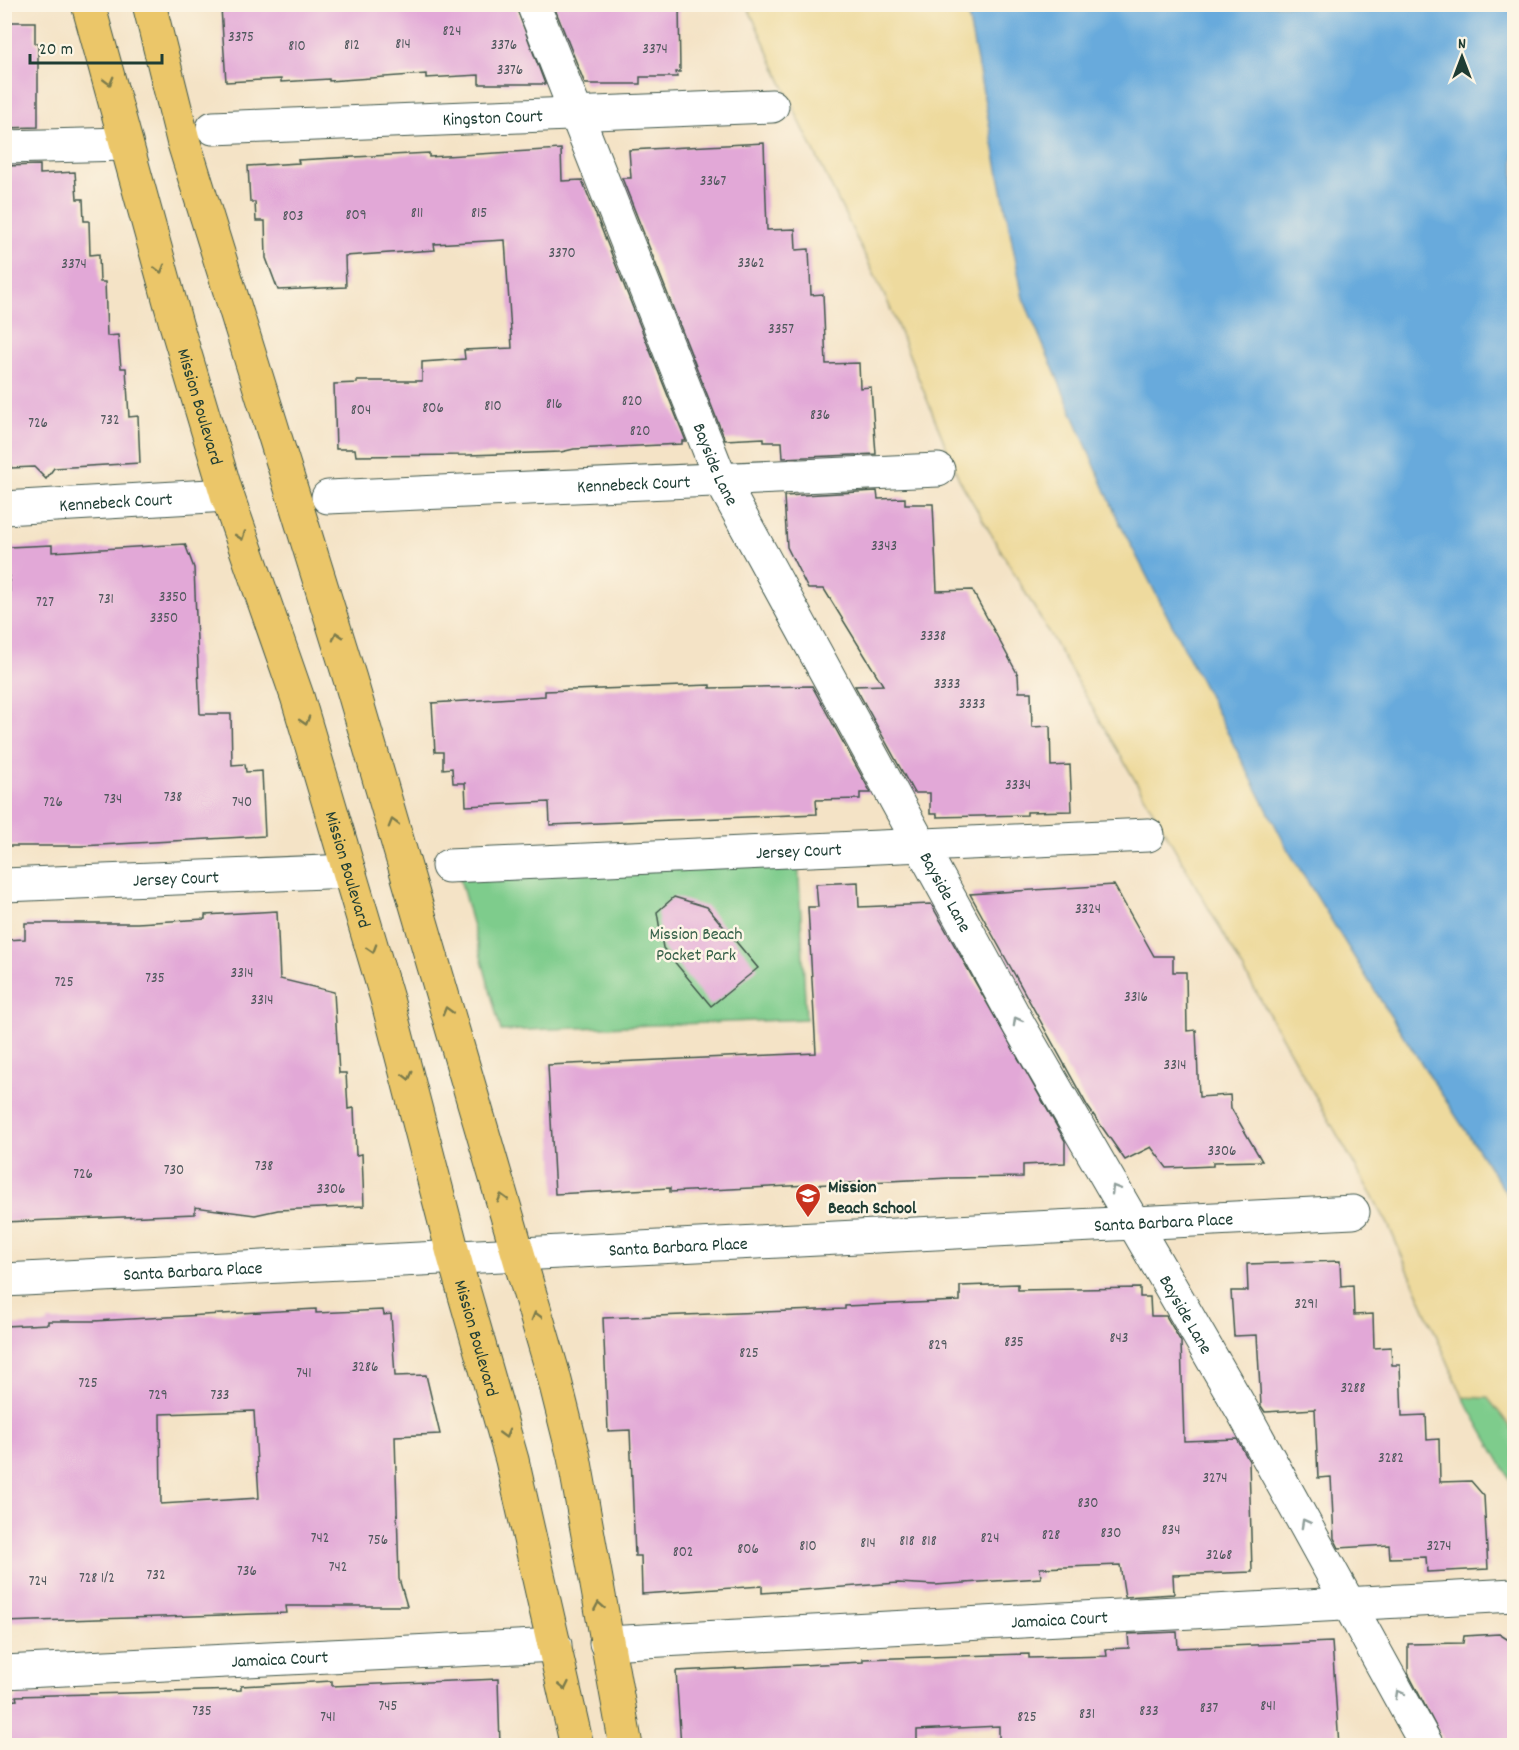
<svg xmlns="http://www.w3.org/2000/svg" width="1519" height="1750" font-family="Dekko,sans-serif">
	<style>
		.green { fill: #7ecc8c; stroke: #4e8460; stroke-width: 1.5 }
		.sand { fill: #eeda9e; stroke: #868c69; stroke-width: 1.5 }
		.water { fill: #67aadc; stroke: #437488; stroke-width: 1.5 }
		.building { fill: #e2a8d7; fill-rule: evenodd }
		.lines { fill: none; stroke-linecap: round; stroke-linejoin: round }
		.street-casing { stroke: #3f564a; stroke-width: 35 }
		.primary-casing { stroke: #3f564a; stroke-width: 35 }
		.street { stroke: #fff; stroke-width: 33 }
		.primary { stroke: #ebc669; stroke-width: 33 }
		.oneway { stroke: #7b7b4c }
		.oneway2 { stroke: #8f9e9a }
		.labels { text-anchor: middle; stroke-width: 5; stroke-linejoin: round; paint-order: stroke }
		.number-label { font-size: 15px; fill: #50585d }
		.street-label { font-size: 18px; fill: #1f3d34; stroke: #fcf5e5 }
		.park-label { font-size: 18px; fill: #37614a; stroke: #fcf5e5 }
		.poi-label { font-size: 18px; font-weight: bold; fill: #1f3d34; stroke: #fcf5e5; text-anchor: start }
	</style>
	<rect width="100%" height="100%" fill="#fcf5e5"/>
	<filter id="ink" filterUnits="userSpaceOnUse"><feTurbulence type="fractalNoise" baseFrequency=".0167" numOctaves="2"/><feDisplacementMap in="SourceGraphic" scale="12" xChannelSelector="R" yChannelSelector="G"/><feConvolveMatrix kernelMatrix="1 2 1 2 8 2 1 2 1" color-interpolation-filters="sRGB"/></filter>
	<filter id="wash" filterUnits="userSpaceOnUse"><feTurbulence type="fractalNoise" baseFrequency=".008" numOctaves="4" result="noise"/><feDisplacementMap in="SourceGraphic" scale="24" xChannelSelector="R" yChannelSelector="G"/><feGaussianBlur stdDeviation="1.35" result="paint"/><feColorMatrix in="noise" values="0 0 0 0 0 0 0 0 0 0 0 0 0 0 0 0 0 1.4 0 .05"/><feComposite in="paint" operator="in"/></filter>
	<g filter="url(#wash)">
		<rect width="100%" height="100%" fill="#f4e3c6"/>
		<g class="green">
			<polygon points="798,858 806,1019 501,1031 459,875"/>
			<polygon points="1463,1397 1488,1398 1514,1431 1514,1486"/>
		</g>
		<polygon class="sand" points="747,5 1016,5 1514,1142 1514,1431 1488,1398 1463,1397 1388,1224 1171,842 959,479 889,305 799,120"/>
		<polygon class="water" points="966,5 1514,5 1514,1205 1388,1012 1288,850 1119,522 1023,298"/>
		<g id="blocks">
			<g class="building">
				<polygon points="273,4 515,4 545,84 479,84 479,75 426,78 426,74 329,81 329,79 281,82 281,79 226,82 221,8"/>
				<polygon points="553,4 679,4 680,72 676,72 677,77 640,77 640,84 585,84"/>
				<polygon points="4,22 35,22 35,43 38,43 38,127 4,128"/>
				<polygon points="764,143 767,230 795,229 796,250 809,249 811,295 823,294 826,364 859,363 860,388 871,387 876,454 783,458 782,442 764,442 764,438 725,440 622,178 631,178 629,150"/>
				<polygon points="561,149 562,181 582,180 686,441 682,441 682,444 574,449 561,452 468,455 356,456 355,449 336,449 334,384 357,383 357,381 422,381 422,362 465,359 464,350 512,348 505,240 434,244 435,250 345,256 346,287 278,290 266,258 265,221 256,221 255,202 250,202 248,166 299,163 298,160 429,153 429,157"/>
				<polygon points="40,165 40,174 75,172 77,199 83,199 84,221 89,221 90,255 99,254 100,282 105,282 107,336 118,335 121,368 126,368 129,417 138,416 140,463 54,468 46,479 34,467 11,468 9,437 4,437 4,166"/>
				<polygon points="877,491 878,499 905,498 905,504 933,504 937,591 972,590 1018,675 1019,692 1031,692 1032,727 1050,726 1051,766 1070,765 1072,811 1027,812 1027,815 937,817 937,814 930,814 930,793 914,793 855,686 883,685 824,589 808,589 787,547 784,496"/>
				<polygon points="185,544 194,568 200,714 231,714 232,765 245,764 246,772 262,771 265,836 81,846 4,846 4,598 10,598 8,547 52,545 52,552"/>
				<polygon points="710,685 710,688 812,686 871,793 860,793 860,799 816,800 817,814 550,825 549,802 466,806 465,783 453,783 452,768 443,769 443,752 435,752 432,703 545,696 545,691"/>
				<polygon points="858,882 859,907 931,904 1065,1141 1065,1163 1023,1165 1023,1177 949,1178 670,1192 670,1188 555,1194 548,1065 816,1053 808,907 818,907 816,884"/>
				<polygon points="1114,885 1154,956 1173,956 1173,972 1186,972 1187,1031 1196,1030 1199,1097 1230,1095 1231,1108 1262,1161 1213,1162 1213,1166 1167,1168 1151,1147 1125,1160 1088,1107 970,894"/>
				<polygon points="674,897 707,907 758,968 711,1006 663,948 657,912"/>
				<polygon points="277,911 280,979 334,992 339,1073 346,1073 348,1109 354,1108 356,1155 362,1154 364,1206 278,1210 255,1215 195,1207 195,1214 4,1222 4,1121 7,1121 4,940 25,939 25,923 137,923 205,919 205,915"/>
				<polygon points="1340,1261 1341,1286 1353,1285 1354,1315 1373,1314 1374,1348 1391,1347 1392,1365 1400,1365 1402,1416 1426,1415 1427,1440 1439,1439 1440,1482 1471,1481 1484,1496 1488,1569 1427,1572 1426,1557 1390,1558 1389,1545 1339,1548 1334,1538 1331,1477 1318,1478 1315,1409 1265,1412 1261,1406 1257,1335 1234,1336 1231,1291 1248,1291 1247,1264"/>
				<polygon points="1018,1284 1018,1290 1140,1288 1140,1297 1150,1297 1151,1316 1166,1316 1181,1342 1184,1441 1237,1439 1249,1461 1252,1572 1173,1575 1174,1594 1125,1597 1120,1565 1040,1568 1041,1578 935,1585 898,1583 762,1593 762,1586 642,1594 641,1556 635,1556 630,1430 608,1431 603,1318 845,1309 845,1306 960,1301 960,1286"/>
				<path d="M316 1309V1313L383 1310 384 1315 391 1314 395 1376 426 1375 440 1434 395 1436 399 1579 407 1606H286L287 1613 4 1622V1326L48 1324V1321H94ZM254 1411 259 1498 161 1504 160 1414Z"/>
				<polygon points="1177,1632 1178,1648 1332,1642 1339,1746 999,1746 999,1726 917,1730 917,1746 681,1746 676,1671 863,1662 863,1659 1029,1654 1029,1658 1107,1656 1106,1649 1129,1648 1128,1634"/>
				<polygon points="1499,1634 1515,1644 1515,1746 1446,1746 1408,1673 1408,1644 1463,1643 1464,1636"/>
				<polygon points="498,1679 500,1746 4,1746 4,1701 17,1700 16,1696 241,1690 241,1686 332,1681 332,1686"/>
			</g>
		</g>
	</g>
	<g filter="url(#ink)">
		<use href="#blocks" fill-opacity="0" stroke="#3f564a" stroke-width="1.5"/>
		<g class="lines">
			<defs>
				<g id="street">
					<path id="s1" d="M533 4 721 480 1020 1027 1246 1417 1427 1746"/>
					<path id="s2" d="M213 128 772 106"/>
					<polyline points="4,147 125,144"/>
					<path id="s3" d="M328 497 938 470"/>
					<path id="s4" d="M4 508 227 495"/>
					<path id="s5" d="M448 866 1148 835"/>
					<path id="s6" d="M4 885 349 871"/>
					<path id="s7" d="M4 1280 1353 1212"/>
					<path id="s8" d="M606 1643 1514 1595"/>
					<path id="s9" d="M4 1672 555 1645"/>
				</g>
				<g id="primary">
					<path id="s10" d="M88 4 176 324 227 495 297 696 387 999 454 1257 512 1460 577 1746"/>
					<polyline points="149,4 183,140 350,679 553,1373 574,1457 626,1746"/>
				</g>
			</defs>
			<use href="#street" class="street-casing"/>
			<use href="#primary" class="primary-casing"/>
			<use href="#street" class="street"/>
			<use href="#primary" class="primary"/>
		</g>
		<defs><path id="oneway-chevron" d="M-2-3.5L2.5 0L-2 3.5" fill="none" stroke-width="1.6" stroke-linecap="round" stroke-linejoin="round" transform="scale(1.5)"/></defs>
		<g class="oneway">
			<use href="#oneway-chevron" transform="translate(109 81) rotate(75)"/>
			<use href="#oneway-chevron" transform="translate(160 269) rotate(74)"/>
			<use href="#oneway-chevron" transform="translate(241 536) rotate(71)"/>
			<use href="#oneway-chevron" transform="translate(337 636) rotate(-107)"/>
			<use href="#oneway-chevron" transform="translate(305 721) rotate(73)"/>
			<use href="#oneway-chevron" transform="translate(393 823) rotate(-106)"/>
			<use href="#oneway-chevron" transform="translate(372 949) rotate(73)"/>
			<use href="#oneway-chevron" transform="translate(447 1011) rotate(-106)"/>
			<use href="#oneway-chevron" transform="translate(408 1076) rotate(76)"/>
			<use href="#oneway-chevron" transform="translate(502 1198) rotate(-106)"/>
			<use href="#oneway-chevron" transform="translate(536 1316) rotate(-106)"/>
			<use href="#oneway-chevron" transform="translate(505 1434) rotate(74)"/>
			<use href="#oneway-chevron" transform="translate(599 1606) rotate(-100)"/>
			<use href="#oneway-chevron" transform="translate(564 1686) rotate(78)"/>
		</g>
		<g class="oneway2">
			<use href="#oneway-chevron" transform="translate(1017 1021) rotate(-119)"/>
			<use href="#oneway-chevron" transform="translate(1115 1189) rotate(-121)"/>
			<use href="#oneway-chevron" transform="translate(1305 1523) rotate(-119)"/>
			<use href="#oneway-chevron" transform="translate(1399 1694) rotate(-119)"/>
		</g>
	</g>
	<defs>
		<symbol id="school-pin" viewBox="-11 -11 22 30"><path d="M0 17L-7.5 6A9.5 9.5 0 1 1 7.5 6Z" fill="#c8321e" stroke="#fcf5e5"/><path d="M0-5L7-2L0 1L-7-2ZM-4 1L0 2.5L4 1V4Q0 6-4 4Z" fill="#fff"/></symbol>
	</defs>
	<g fill-rule="evenodd">
		<use href="#school-pin" x="793" y="1181" width="30" height="40"/>
	</g>
	<g class="labels">
		<g class="number-label">
			<text x="452" y="35">824</text>
			<text x="241" y="41">3375</text>
			<text x="403" y="48">814</text>
			<text x="352" y="49">812</text>
			<text x="504" y="49">3376</text>
			<text x="297" y="50">810</text>
			<text x="655" y="53">3374</text>
			<text x="510" y="74">3376</text>
			<text x="713" y="185">3367</text>
			<text x="417" y="217">811</text>
			<text x="479" y="217">815</text>
			<text x="356" y="219">809</text>
			<text x="293" y="220">803</text>
			<text x="562" y="257">3370</text>
			<text x="751" y="267">3362</text>
			<text x="74" y="268">3374</text>
			<text x="781" y="333">3357</text>
			<text x="632" y="405">820</text>
			<text x="554" y="408">816</text>
			<text x="493" y="410">810</text>
			<text x="433" y="412">806</text>
			<text x="361" y="414">804</text>
			<text x="820" y="419">836</text>
			<text x="110" y="424">732</text>
			<text x="38" y="427">726</text>
			<text x="640" y="435">820</text>
			<text x="884" y="550">3343</text>
			<text x="173" y="601">3350</text>
			<text x="106" y="603">731</text>
			<text x="45" y="606">727</text>
			<text x="164" y="622">3350</text>
			<text x="933" y="640">3338</text>
			<text x="947" y="688">3333</text>
			<text x="972" y="708">3333</text>
			<text x="1018" y="789">3334</text>
			<text x="173" y="801">738</text>
			<text x="113" y="803">734</text>
			<text x="53" y="806">726</text>
			<text x="242" y="806">740</text>
			<text x="1088" y="913">3324</text>
			<text x="242" y="977">3314</text>
			<text x="155" y="982">735</text>
			<text x="64" y="986">725</text>
			<text x="1136" y="1001">3316</text>
			<text x="262" y="1004">3314</text>
			<text x="1175" y="1069">3314</text>
			<text x="1222" y="1155">3306</text>
			<text x="264" y="1170">738</text>
			<text x="174" y="1174">730</text>
			<text x="83" y="1178">726</text>
			<text x="331" y="1193">3306</text>
			<text x="1306" y="1308">3291</text>
			<text x="1119" y="1342">843</text>
			<text x="1014" y="1346">835</text>
			<text x="938" y="1349">829</text>
			<text x="749" y="1357">825</text>
			<text x="365" y="1371">3286</text>
			<text x="304" y="1377">741</text>
			<text x="88" y="1387">725</text>
			<text x="1353" y="1392">3288</text>
			<text x="158" y="1399">729</text>
			<text x="220" y="1399">733</text>
			<text x="1391" y="1462">3282</text>
			<text x="1215" y="1482">3274</text>
			<text x="1088" y="1507">830</text>
			<text x="1171" y="1534">834</text>
			<text x="1111" y="1537">830</text>
			<text x="1051" y="1539">828</text>
			<text x="320" y="1542">742</text>
			<text x="990" y="1542">824</text>
			<text x="378" y="1544">756</text>
			<text x="907" y="1545">818</text>
			<text x="929" y="1545">818</text>
			<text x="868" y="1547">814</text>
			<text x="808" y="1550">810</text>
			<text x="1439" y="1550">3274</text>
			<text x="748" y="1553">806</text>
			<text x="683" y="1556">802</text>
			<text x="1219" y="1559">3268</text>
			<text x="338" y="1571">742</text>
			<text x="247" y="1575">736</text>
			<text x="156" y="1579">732</text>
			<text x="97" y="1582">728 1/2</text>
			<text x="38" y="1585">724</text>
			<text x="388" y="1710">745</text>
			<text x="1268" y="1710">841</text>
			<text x="1209" y="1712">837</text>
			<text x="202" y="1715">735</text>
			<text x="1149" y="1715">833</text>
			<text x="1087" y="1718">831</text>
			<text x="328" y="1721">741</text>
			<text x="1027" y="1721">825</text>
		</g>
		<g class="street-label">
			<text dy="6" stroke="none"><textPath href="#s2" startOffset="280">Kingston Court</textPath></text>
			<text dy="6" stroke="none"><textPath href="#s10" startOffset="418">Mission Boulevard</textPath></text>
			<text dy="6" stroke="none"><textPath href="#s1" startOffset="495">Bayside Lane</textPath></text>
			<text dy="6" stroke="none"><textPath href="#s3" startOffset="306">Kennebeck Court</textPath></text>
			<text dy="6" stroke="none"><textPath href="#s4" startOffset="112">Kennebeck Court</textPath></text>
			<text dy="6" stroke="none"><textPath href="#s5" startOffset="351">Jersey Court</textPath></text>
			<text dy="6" stroke="none"><textPath href="#s10" startOffset="904">Mission Boulevard</textPath></text>
			<text dy="6" stroke="none"><textPath href="#s6" startOffset="172">Jersey Court</textPath></text>
			<text dy="6" stroke="none"><textPath href="#s1" startOffset="981">Bayside Lane</textPath></text>
			<text dy="6" stroke="none"><textPath href="#s7" startOffset="1161">Santa Barbara Place</textPath></text>
			<text dy="6" stroke="none"><textPath href="#s7" startOffset="675">Santa Barbara Place</textPath></text>
			<text dy="6" stroke="none"><textPath href="#s7" startOffset="189">Santa Barbara Place</textPath></text>
			<text dy="6" stroke="none"><textPath href="#s1" startOffset="1467">Bayside Lane</textPath></text>
			<text dy="6" stroke="none"><textPath href="#s10" startOffset="1390">Mission Boulevard</textPath></text>
			<text dy="6" stroke="none"><textPath href="#s8" startOffset="454">Jamaica Court</textPath></text>
			<text dy="6" stroke="none"><textPath href="#s9" startOffset="276">Jamaica Court</textPath></text>
		</g>
		<g class="park-label">
			<text x="696" y="939">Mission Beach<tspan x="696" dy="21">Pocket Park</tspan></text>
		</g>
		<g class="poi-label">
			<text x="828" y="1192">Mission<tspan x="828" dy="21">Beach School</tspan></text>
		</g>
	</g>
	<rect width="1519" height="1750" fill="none" stroke="#fcf5e5" stroke-width="24"/>
	<g transform="translate(1462 57)" stroke="#fcf5e5" stroke-width="4.5" paint-order="stroke">
	<path d="M0-4.5L10 22L0 15L-10 22Z" fill="#1f3d34"/>
	<text y="-9" font-size="16" font-weight="bold" text-anchor="middle" fill="#1f3d34">N</text>
	</g>
	<path d="M30 54v9h132v-9" fill="none" stroke="#1f3d34" stroke-width="3"/>
	<text x="39" y="54" font-size="18" fill="#1f3d34" stroke="#fcf5e5" stroke-width="4.5" paint-order="stroke">20 m</text>
</svg>
